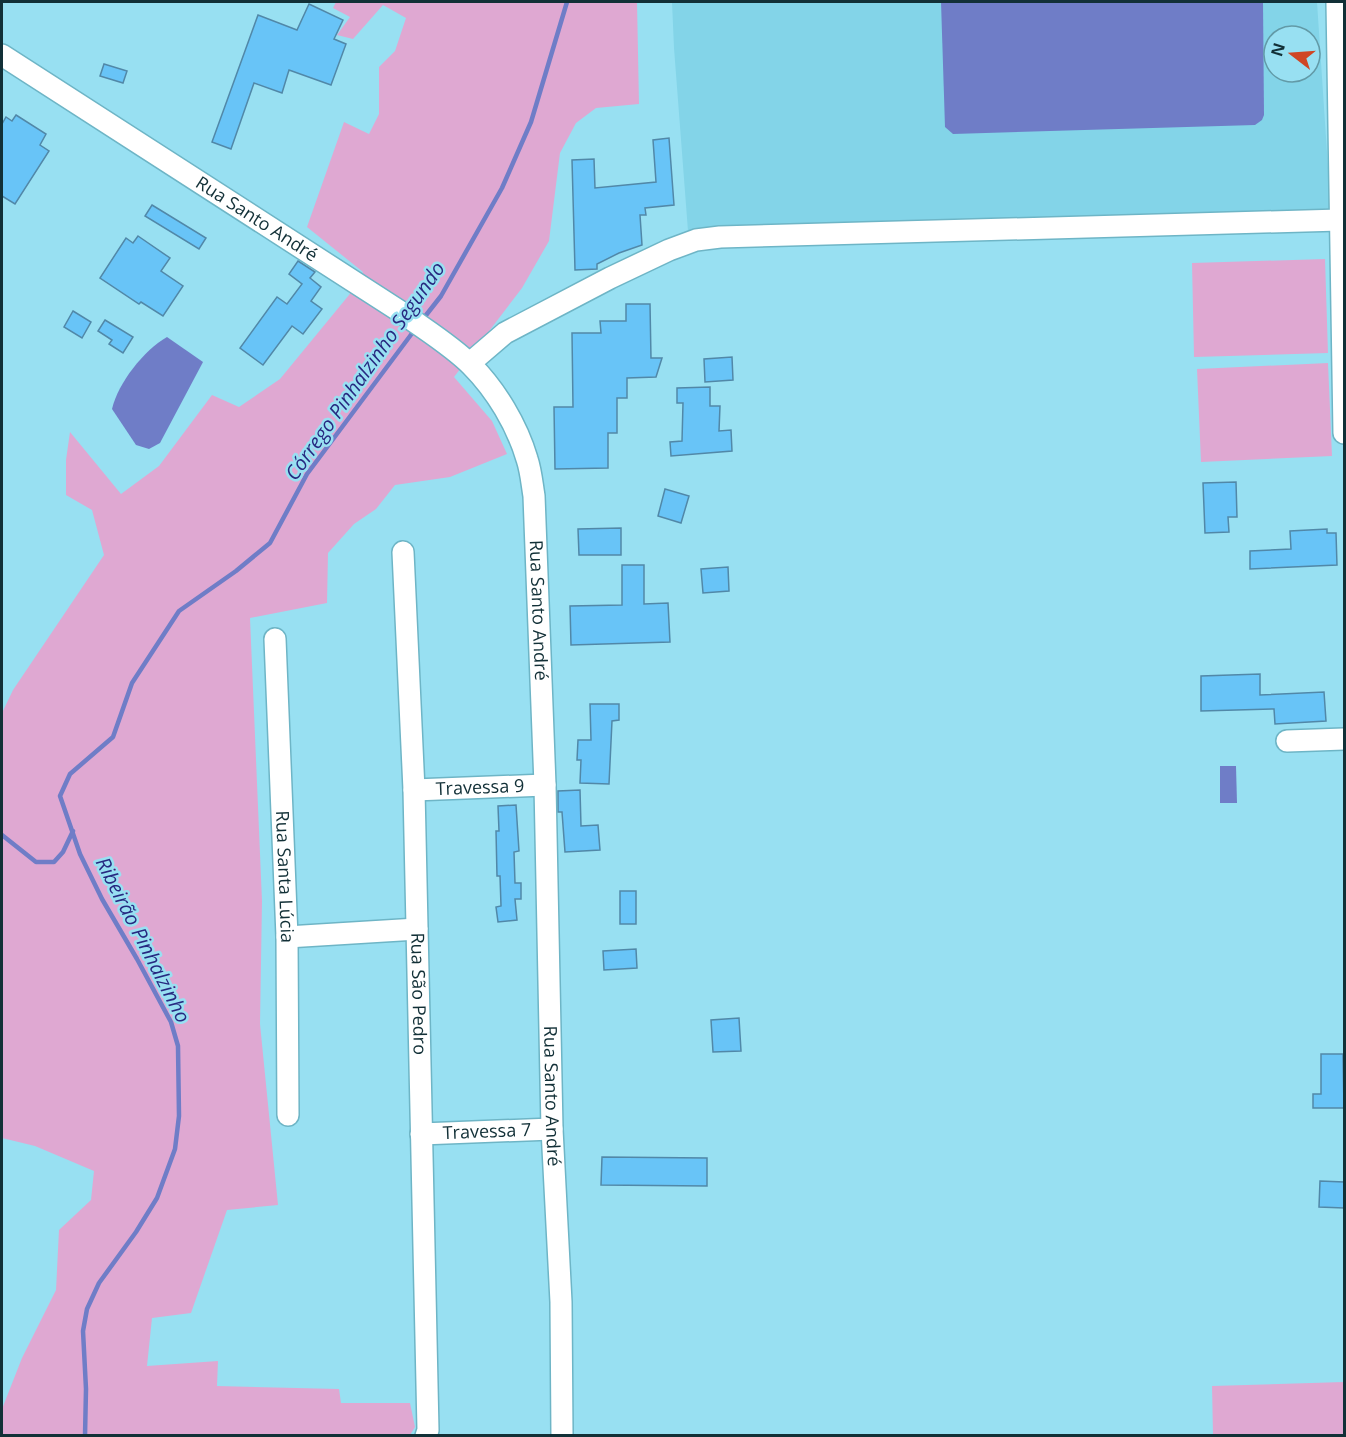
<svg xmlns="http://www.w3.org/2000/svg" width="1346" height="1437" font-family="'Open Sans',sans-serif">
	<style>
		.built { fill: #83d4e8; fill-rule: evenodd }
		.green { fill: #dfa8d2 }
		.water { fill: #6f7dc7 }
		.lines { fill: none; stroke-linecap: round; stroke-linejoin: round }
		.stream { stroke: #6f7dc7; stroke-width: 4.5 }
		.building { fill: #68c4f7; stroke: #5188a8; stroke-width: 1.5 }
		.minor-casing { stroke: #6eb5c6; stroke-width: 24 }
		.minor { stroke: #fff; stroke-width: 21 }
		.labels { text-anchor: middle; stroke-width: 5; stroke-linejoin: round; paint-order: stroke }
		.street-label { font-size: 18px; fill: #123037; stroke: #98e0f2 }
		.water-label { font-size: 20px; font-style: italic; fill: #272980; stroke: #98e0f2 }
	</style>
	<rect width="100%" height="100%" fill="#98e0f2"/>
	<path class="built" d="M672 2H1317L1331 213 688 231 674 48ZM1274 36H1310V72H1274Z"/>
	<g class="green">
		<polygon points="336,2 637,2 639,104 596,108 576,123 560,153 549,241 522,288 454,377 492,421 507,454 450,477 395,485 376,509 354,524 328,553 327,603 250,618 262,901 260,1024 278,1205 227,1210 191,1313 152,1318 147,1366 218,1361 217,1386 339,1389 341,1403 410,1403 415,1427 410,1435 2,1435 2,1409 22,1358 56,1290 59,1230 91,1200 94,1171 35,1146 2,1138 2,713 13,690 104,555 92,510 66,495 66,460 70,432 121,494 159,466 212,395 239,407 280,379 349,295 363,272 307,227 344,122 369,134 379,114 379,67 395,51 406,18 383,5 353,39 337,35 350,17 333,8"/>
		<polygon points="1325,259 1328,353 1194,357 1192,263"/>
		<polygon points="1328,363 1332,456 1201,462 1197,369"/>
		<polygon points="1344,1382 1344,1435 1213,1435 1212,1386"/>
	</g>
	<g class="water">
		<polygon points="941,2 1263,2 1264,115 1262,120 1255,125 953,134 945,127"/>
		<path d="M167 337 203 362 160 443 149 449 136 445 112 409C118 383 144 350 167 337Z"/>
		<polygon points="1220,766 1236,766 1237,803 1220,803"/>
	</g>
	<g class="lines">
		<g class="stream">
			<polyline points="423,319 441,296 502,188 531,122 567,2"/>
			<polyline points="2,835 36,862 54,862 63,852 73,831"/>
			<polyline points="85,1436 86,1389 83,1331 87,1309 99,1283 136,1232 157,1198 175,1149 179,1116 178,1046 171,1022 137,959 102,899 80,854 60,796 70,774 113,737 132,683 179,611 236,571 270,543 307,474 416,328"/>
		</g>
	</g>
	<g class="building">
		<polygon points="309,4 343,20 334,39 346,44 331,85 289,70 282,93 254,83 231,149 212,142 258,15 297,30"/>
		<polygon points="104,64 127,71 123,83 100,76"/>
		<polygon points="16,115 46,134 40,145 49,151 15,204 2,196 2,124 6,117 12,121"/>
		<polygon points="669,138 674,205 645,208 646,215 640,215 642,245 619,253 597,264 597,269 575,270 572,160 594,159 595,188 656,182 653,140"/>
		<polygon points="152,205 206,238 199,249 145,216"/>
		<polygon points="138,236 170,258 161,271 183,286 163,316 141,302 139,304 100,278 126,238 133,243"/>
		<polygon points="298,261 315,272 310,278 321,287 311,301 322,309 303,334 292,326 263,365 240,348 277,297 287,304 302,284 289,274"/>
		<polygon points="626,304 650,304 651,358 662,358 656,377 627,378 627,398 617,398 617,433 608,433 608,468 555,469 554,407 573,407 572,333 601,333 600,321 626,321"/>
		<polygon points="73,311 91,322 82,338 64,327"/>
		<polygon points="105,320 133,337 123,353 109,344 112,340 98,331"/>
		<polygon points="732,357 733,380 705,382 704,359"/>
		<polygon points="710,387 710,406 720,406 719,431 731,430 732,451 671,456 670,442 682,441 683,403 677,403 677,388"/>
		<polygon points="1236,482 1237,517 1228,517 1229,532 1205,533 1203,483"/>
		<polygon points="665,489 689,496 681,523 658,516"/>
		<polygon points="621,528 621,555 579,555 578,529"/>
		<polygon points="1327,529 1327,533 1336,533 1337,565 1250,569 1250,551 1291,549 1290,531"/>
		<polygon points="622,565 644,565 644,604 668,603 670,642 571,645 570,606 622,605"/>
		<polygon points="728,567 729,591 703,593 701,569"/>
		<polygon points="1260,674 1260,695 1324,692 1326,721 1275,724 1274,709 1201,711 1201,676"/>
		<polygon points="590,704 619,704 619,720 612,721 609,784 580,783 581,760 577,760 578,740 591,740"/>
		<polygon points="580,790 581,826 598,825 600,850 565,852 562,812 558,812 558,791"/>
		<polygon points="516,805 519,851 514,852 515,883 521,883 521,899 515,899 517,920 498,922 496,907 501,906 500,876 497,876 496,831 499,831 498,806"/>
		<rect x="620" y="891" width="16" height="33"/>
		<polygon points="636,949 637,968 604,970 603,951"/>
		<polygon points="739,1018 741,1051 713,1052 711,1020"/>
		<polygon points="1321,1054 1343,1054 1344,1108 1313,1108 1313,1094 1321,1094"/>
		<polygon points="602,1157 707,1158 707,1186 601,1185"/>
		<polygon points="1320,1181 1344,1182 1344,1208 1319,1207"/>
	</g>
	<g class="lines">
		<defs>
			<g id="minor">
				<polyline points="1337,2 1344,433"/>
				<path id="s1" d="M2 55 401 312C424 329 451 345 471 365 496 390 517 425 527 459 531 471 532 484 534 496L545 785 552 1129 561 1302 562 1436"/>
				<polyline points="470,363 505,333 610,278 669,250 696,240 720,237 1340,220"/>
				<path id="s2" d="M403 552 414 790 428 1430 426 1436"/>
				<path id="s3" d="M275 639 287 937 288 1115"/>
				<polyline points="1287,741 1344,739"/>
				<path id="s4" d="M414 790 545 785"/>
				<polyline points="287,937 417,929"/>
				<path id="s5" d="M421 1134 552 1129"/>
			</g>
		</defs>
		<use href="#minor" class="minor-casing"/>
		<use href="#minor" class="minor"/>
	</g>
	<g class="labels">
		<g class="street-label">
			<text dy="6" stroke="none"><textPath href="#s1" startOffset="303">Rua Santo André</textPath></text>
			<text dy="6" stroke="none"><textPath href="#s1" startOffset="825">Rua Santo André</textPath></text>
			<text dy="6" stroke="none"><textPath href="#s4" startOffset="66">Travessa 9</textPath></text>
			<text dy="6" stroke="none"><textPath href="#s3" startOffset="238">Rua Santa Lúcia</textPath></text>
			<text dy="6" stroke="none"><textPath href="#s2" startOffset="442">Rua São Pedro</textPath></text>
			<text dy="6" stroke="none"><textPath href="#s1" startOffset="1311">Rua Santo André</textPath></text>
			<text dy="6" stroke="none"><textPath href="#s5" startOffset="66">Travessa 7</textPath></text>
		</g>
		<g class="water-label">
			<text transform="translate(365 371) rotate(-55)" y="7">Córrego Pinhalzinho Segundo</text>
			<text transform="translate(143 940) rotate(63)" y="7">Ribeirão Pinhalzinho</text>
		</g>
	</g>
	<rect width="1346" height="1437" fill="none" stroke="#123037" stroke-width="6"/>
	<g transform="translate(1292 54) rotate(287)"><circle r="28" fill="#98e0f2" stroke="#629aa7" stroke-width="1.5"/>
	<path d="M0-4.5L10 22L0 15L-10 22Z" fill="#d04624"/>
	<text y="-9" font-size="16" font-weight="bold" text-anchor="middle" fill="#123037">N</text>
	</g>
</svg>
